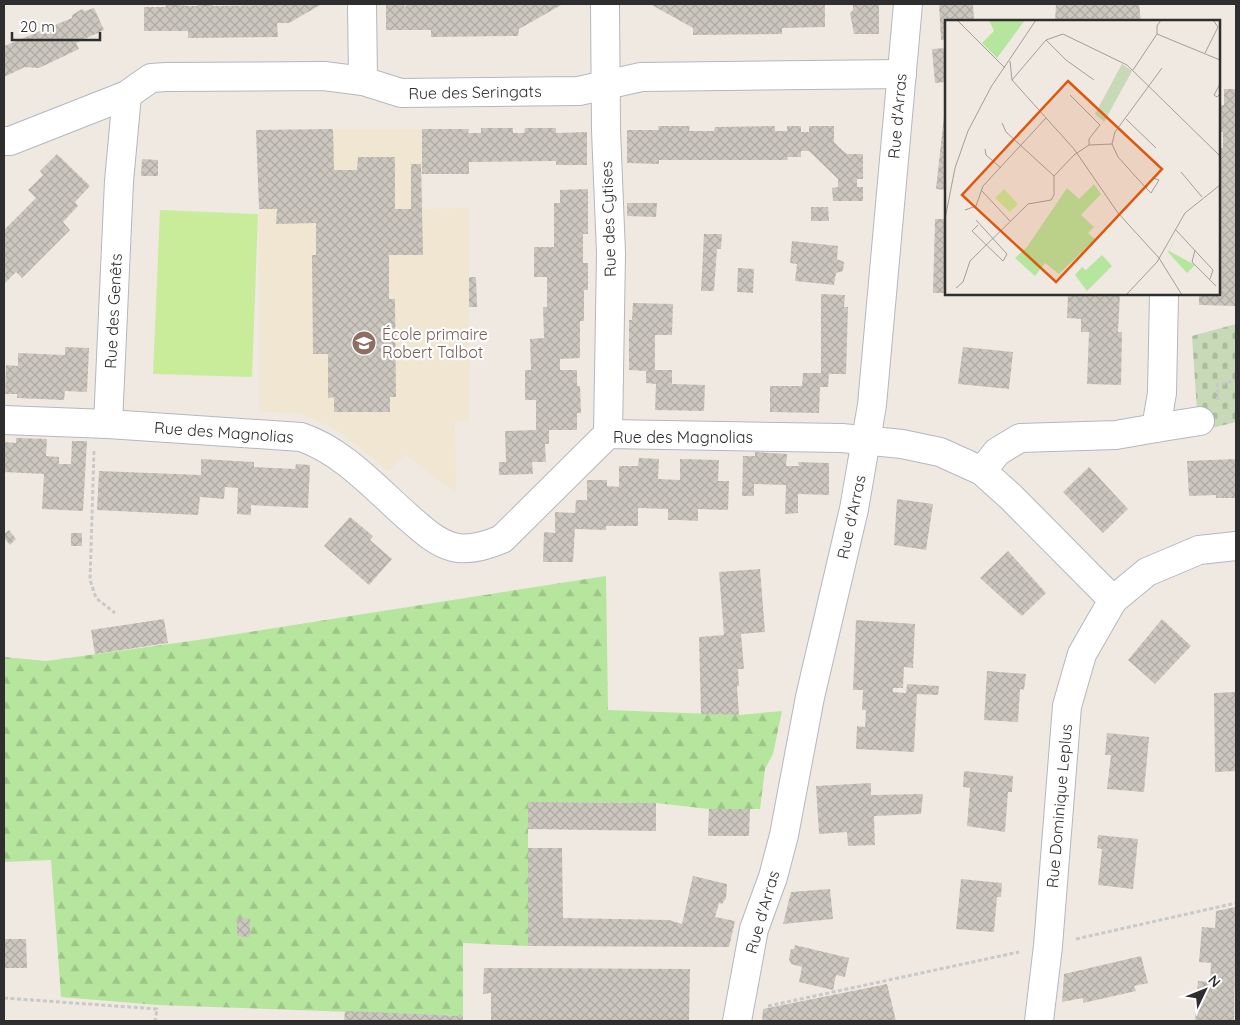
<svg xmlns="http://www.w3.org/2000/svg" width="1240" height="1025" font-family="Quicksand,sans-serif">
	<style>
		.education { fill: #f0e6d1 }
		.forest { fill: url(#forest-firs) }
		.cemetery { fill: url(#cemetery-stones) }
		.pitch { fill: #c9ec9a }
		.building { fill: url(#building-cross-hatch) }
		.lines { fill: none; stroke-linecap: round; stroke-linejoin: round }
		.minor-casing { stroke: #b4b7c1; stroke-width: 30 }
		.path { stroke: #c9c9c9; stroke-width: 3; stroke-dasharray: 4 2.5; stroke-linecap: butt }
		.minor { stroke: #fff; stroke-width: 28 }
		.labels { text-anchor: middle; stroke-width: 4.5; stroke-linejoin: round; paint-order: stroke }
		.street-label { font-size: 16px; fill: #2e2e2e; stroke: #fff }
		.education-label { font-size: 16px; fill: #785e54; stroke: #fff; text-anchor: start }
		.inset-road { fill: none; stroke: #a29e99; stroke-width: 1 }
		.view { fill: #df570e; fill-opacity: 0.15; stroke: #df570e; stroke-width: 2.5 }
		.inset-edge { fill: none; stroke: #2e2e2e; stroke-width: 2.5 }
	</style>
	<defs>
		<pattern id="forest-firs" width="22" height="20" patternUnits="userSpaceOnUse" patternTransform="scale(1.25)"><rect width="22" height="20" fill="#b6e59e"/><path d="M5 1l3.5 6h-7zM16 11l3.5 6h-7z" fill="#9dc588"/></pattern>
		<pattern id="cemetery-stones" width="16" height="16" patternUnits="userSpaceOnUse" patternTransform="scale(1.25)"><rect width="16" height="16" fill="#c8d9b8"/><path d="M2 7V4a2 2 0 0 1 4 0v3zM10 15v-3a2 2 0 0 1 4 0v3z" fill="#acbb9e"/></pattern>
		<pattern id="building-cross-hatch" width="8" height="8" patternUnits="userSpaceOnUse" patternTransform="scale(1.25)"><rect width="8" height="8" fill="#cbc7bf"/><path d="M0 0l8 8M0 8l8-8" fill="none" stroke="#afaba4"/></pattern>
	</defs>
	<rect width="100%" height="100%" fill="#efe9e1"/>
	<polygon class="education" points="422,129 423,209 469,208 469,421 455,421 456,493 405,454 388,471 347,437 329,426 302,414 259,411 259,209 256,130"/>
	<polygon class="forest" points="606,576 608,710 739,715 782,711 773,754 765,769 760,809 709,809 656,803 528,802 528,946 463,943 463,1016 158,1005 61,997 51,860 4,862 4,657 46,661 198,640"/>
	<polygon class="cemetery" points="1236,324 1236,422 1200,431 1197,411 1192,336"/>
	<polygon class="pitch" points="160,210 258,214 252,377 153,374"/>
	<g class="building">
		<polygon points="167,4 189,6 197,6 199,4 211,4 213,6 322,4 289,23 277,23 278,37 188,38 188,31 144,31 144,7 165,7"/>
		<polygon points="386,4 405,4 404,7 409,4 563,4 519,29 518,36 431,37 431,30 386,30"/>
		<polygon points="650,4 825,4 825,27 782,28 782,34 693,35 693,28"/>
		<polygon points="853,4 879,4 879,34 854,34 850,13 853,10"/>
		<polygon points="939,4 973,4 974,21 946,21 946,40 941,40"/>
		<polygon points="1056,4 1139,4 1141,21 1055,21"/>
		<polygon points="94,8 104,30 76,43 79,49 39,68 25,67 4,77 4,46 72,18 72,15 82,9 85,11"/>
		<polygon points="946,48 946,82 935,83 932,49"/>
		<polygon points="1224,89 1236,89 1236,306 1199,305 1199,294 1219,294 1219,148 1223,148 1223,132 1219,132 1219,105 1224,105"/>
		<polygon points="945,107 946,107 946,190 936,189"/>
		<polygon points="658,126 690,126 689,131 714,131 715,127 775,126 775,131 787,131 787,126 801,126 801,132 809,132 809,126 834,126 834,142 840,148 847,154 863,154 863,179 857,179 857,187 863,187 863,201 833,201 832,188 838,187 838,179 809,151 801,151 801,157 787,157 788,160 659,160 659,164 627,163 627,130 659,130"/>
		<polygon points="481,128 513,128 513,133 524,133 525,128 556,128 556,133 587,132 587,165 556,165 556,161 469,162 469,174 422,174 422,129 469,129 468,133 481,133"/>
		<polygon points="333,129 334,170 357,170 358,157 395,157 395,209 411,209 411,164 421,164 423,255 389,255 389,299 395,299 396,397 390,397 390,412 334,412 334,397 328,398 328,354 313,354 312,255 316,255 316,223 276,224 277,209 259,209 256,130"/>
		<polygon points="57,154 90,186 75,202 78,206 63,222 70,230 22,278 16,272 4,284 4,230 36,198 28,190 43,175 40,171"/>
		<polygon points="142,159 158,160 158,176 141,176"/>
		<polygon points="588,189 588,234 583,234 583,263 588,263 588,290 584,290 584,321 580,321 580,358 560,359 560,370 577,370 577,386 580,386 581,413 577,413 577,430 549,430 549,444 545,444 546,462 532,462 533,474 499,475 499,462 506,462 505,431 536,430 536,400 525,400 525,370 531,370 530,339 544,338 543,307 547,307 547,277 534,277 534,247 554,247 554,203 560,203 560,190"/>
		<polygon points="627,203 657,203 656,217 627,216"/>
		<polygon points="811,207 828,207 829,221 811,221"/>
		<polygon points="935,219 946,219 946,293 933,293"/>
		<polygon points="704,234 722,234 721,249 717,249 714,291 701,291"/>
		<polygon points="792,241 838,246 837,259 844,262 843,271 836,273 834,285 795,281 797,264 790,263"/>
		<polygon points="738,268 754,269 753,293 737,292"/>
		<polygon points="469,277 476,277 477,307 469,307"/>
		<polygon points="821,294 845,295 844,307 848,307 846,374 829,374 828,387 820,387 819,413 770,412 770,386 802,386 803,373 821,373"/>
		<polygon points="1068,294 1120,294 1118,332 1122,332 1121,385 1087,384 1089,332 1081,332 1081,319 1067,318"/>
		<polygon points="633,303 673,304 672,335 655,335 655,370 672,370 672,384 705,385 704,411 655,410 656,384 646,383 646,371 629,370 629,320 632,320"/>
		<polygon points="65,347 89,348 87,392 65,391 64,400 17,398 17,394 5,394 6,365 18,366 18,353 65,355"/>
		<polygon points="963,347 1013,352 1009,389 958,384"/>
		<polygon points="16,438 47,439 46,456 59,457 59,464 71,464 72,441 87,441 83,511 42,509 44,474 4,472 4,442 16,443"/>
		<polygon points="755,452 787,454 786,466 799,466 798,462 829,463 829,495 798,494 798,513 785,514 786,485 754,484 754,496 742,496 743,456 755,456"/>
		<polygon points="639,458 659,459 658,479 680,480 680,459 719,460 718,481 729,481 728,510 698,509 698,521 679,520 668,520 668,509 638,508 638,526 606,526 606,530 575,529 573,562 543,562 544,532 555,533 555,512 575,513 576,500 587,500 587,480 607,480 607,486 619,487 619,466 638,466"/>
		<polygon points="201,459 254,462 254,467 295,469 296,464 310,465 308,508 251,505 251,515 237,514 238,488 225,487 224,499 200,497 198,515 97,510 99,471 201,475"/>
		<polygon points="1236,459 1236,498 1216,498 1216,495 1189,496 1187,461"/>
		<polygon points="1089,467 1128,509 1103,533 1063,492"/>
		<polygon points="897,499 933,504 926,550 894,545"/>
		<polygon points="350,517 373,536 370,540 392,559 369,585 324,546"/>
		<polygon points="9,530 16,539 10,545 4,538 4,534"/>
		<rect x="71" y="533" width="11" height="13"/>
		<polygon points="1008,551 1046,593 1022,616 980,578"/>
		<polygon points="760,569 765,632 741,634 744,669 738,669 739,686 737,686 739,715 701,714 699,637 724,635 719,572"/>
		<polygon points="164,619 168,643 95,654 91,630"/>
		<polygon points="1162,619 1191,646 1155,684 1128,660"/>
		<polygon points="856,620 915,624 913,668 904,667 903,688 893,688 893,692 906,693 907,684 939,686 938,695 917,694 914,752 856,749 857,726 865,727 866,710 862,710 863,690 853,690"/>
		<polygon points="987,671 1026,674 1024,690 1020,689 1018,722 984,720"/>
		<polygon points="1236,692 1236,771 1215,772 1214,693"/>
		<polygon points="1107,733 1149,737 1144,792 1107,789 1111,755 1105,755"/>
		<polygon points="964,771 1013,776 1012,792 1008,792 1005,832 967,826 970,788 963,787"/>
		<polygon points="871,783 871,795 923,794 921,814 874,816 875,845 848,846 847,832 819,834 816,786"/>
		<polygon points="528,802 656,803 656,831 528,829"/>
		<polygon points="709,809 750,809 749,836 708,836"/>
		<polygon points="1098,835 1138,839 1133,889 1098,885 1102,849 1097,848"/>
		<polygon points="528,848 562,848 563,918 669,920 682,924 693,876 727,884 726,898 722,904 719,903 715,917 735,921 729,947 528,946"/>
		<polygon points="961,879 1002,883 1001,897 997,897 994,932 956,929"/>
		<polygon points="830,889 833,919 783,924 791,892"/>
		<polygon points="1236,907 1234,1021 1195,1021 1198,981 1210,982 1211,963 1199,962 1202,927 1215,928 1216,911"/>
		<polygon points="237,918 250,919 250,937 237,936"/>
		<polygon points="4,939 26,939 27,968 4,968"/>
		<polygon points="795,945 849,958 845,977 836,975 833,990 799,982 802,967 791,964 789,959 791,949 794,949"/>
		<polygon points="1141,956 1148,983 1134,986 1136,991 1083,1003 1083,998 1062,1002 1064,974"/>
		<polygon points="484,968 690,969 689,1021 491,1021 491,993 483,994"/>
		<polygon points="887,984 896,1021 762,1021 763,1009"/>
		<polygon points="345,1011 463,1016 463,1021 344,1021"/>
	</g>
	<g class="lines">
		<defs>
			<g id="minor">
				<polyline points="362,4 363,81"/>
				<polyline points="605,4 606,130 611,253 608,434"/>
				<polyline points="4,141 10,141 127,95 151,78 166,77 324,76 363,81 401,93 579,91 641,77 902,74"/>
				<path d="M4 420 108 424 301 437C343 451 376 489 408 517 422 529 435 542 453 547 468 551 488 545 502 539L608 434 842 438 902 444 940 452 982 471 1011 497 1113 600 1147 572 1199 550 1236 546"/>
				<polyline points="108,424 119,181 127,95"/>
				<polyline points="1156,428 1200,421"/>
				<polyline points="982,471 997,452 1020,438 1116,435 1156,428 1162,393 1164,294"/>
				<polyline points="737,1021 754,929 773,877 784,835 810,697 854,509 872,405 908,4"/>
				<polyline points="1039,1021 1048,946 1067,706 1082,654 1113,600"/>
			</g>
		</defs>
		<use href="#minor" class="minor-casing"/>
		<g class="path">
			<polyline points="1218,400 1217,385 1236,380"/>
			<polyline points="94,451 90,580 96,598 115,613"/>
			<polyline points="1076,939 1236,903"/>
			<polyline points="4,998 157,1009 155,1021"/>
			<polyline points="768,1006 1019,952"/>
		</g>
		<use href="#minor" class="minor"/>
	</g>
	<defs>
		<symbol id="school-disc" viewBox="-11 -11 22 22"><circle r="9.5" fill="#8d6e63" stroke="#fff"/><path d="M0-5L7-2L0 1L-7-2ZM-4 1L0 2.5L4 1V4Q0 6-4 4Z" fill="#fff"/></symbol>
	</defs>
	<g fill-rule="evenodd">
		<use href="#school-disc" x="350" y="329" width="28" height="28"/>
	</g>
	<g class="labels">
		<g class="street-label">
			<text transform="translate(475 92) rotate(-1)" y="6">Rue des Seringats</text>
			<text transform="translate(897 116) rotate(-85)" y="6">Rue d'Arras</text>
			<text transform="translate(608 219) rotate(-92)" y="6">Rue des Cytises</text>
			<text transform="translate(113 311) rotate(-87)" y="6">Rue des Genêts</text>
			<text transform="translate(224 432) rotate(4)" y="6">Rue des Magnolias</text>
			<text x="683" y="443">Rue des Magnolias</text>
			<text transform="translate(851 517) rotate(-78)" y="6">Rue d'Arras</text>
			<text transform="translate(1059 806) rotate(-85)" y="6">Rue Dominique Leplus</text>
			<text transform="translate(762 912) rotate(-74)" y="6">Rue d'Arras</text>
		</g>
		<g class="education-label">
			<text x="382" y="340">École primaire<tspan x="382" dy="18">Robert Talbot</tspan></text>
		</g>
	</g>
	<g transform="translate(945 20)">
		<rect width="275" height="275" fill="#efe9e1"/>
		<path d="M232 214 224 231 250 245 242 253 223 232ZM157 235 167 246 142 271 130 255 137 247 141 250Z" fill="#b6e59e"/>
		<path d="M44 0H80L52 38 37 23 49 11ZM149 164 156 174 136 195 149 207 143 213 150 219 114 254 100 243 90 256 70 238 82 227 122 168 134 179Z" fill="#b6e59e"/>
		<path d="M177 44 187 51 159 102 150 94Z" fill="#c8d9b8"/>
		<path d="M59 169 73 184 65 192 50 178Z" fill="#c9ec9a"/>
		<path class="inset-road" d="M12 0 60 48M212 14V6L216 0M101 20 121 40 149 60M260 33 273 7 268 0M65 41 67 60 129 129 173 193 214 238 237 275M188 50 212 14 275 40M67 60 101 20 118 14 182 45 275 136M275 64 269 75 272 77 275 74M125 75 155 105 144 119V125M181 99 211 128M57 103 61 112 109 156M167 124 173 137 201 168 206 173 214 160 208 158 201 168M40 129 41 135 56 148M236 152 257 177M37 171 65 201M20 190 31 186 38 166 101 98M0 199 10 148 23 111 46 67 91 0M31 200 62 234 58 241 27 211 33 205M230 209 268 250 265 259M250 230 247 242 271 266M11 268 18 262 25 241 83 184 106 180 109 175V156L129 135 144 125 167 124 170 112 217 48M181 275 212 242 240 193 275 165"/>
		<path class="view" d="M123 61 217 149 111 262 17 175Z"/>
		<rect width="275" height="275" class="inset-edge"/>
	</g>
	<rect width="1240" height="1025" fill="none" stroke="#2e2e2e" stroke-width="10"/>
	<g transform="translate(1205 990) rotate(47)" stroke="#ffffff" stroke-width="4" paint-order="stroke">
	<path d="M0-4L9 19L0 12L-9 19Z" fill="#2e2e2e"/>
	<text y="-8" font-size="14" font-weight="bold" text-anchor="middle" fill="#2e2e2e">N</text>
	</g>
	<path d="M12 32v8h88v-8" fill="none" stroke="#2e2e2e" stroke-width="2.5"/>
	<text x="20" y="32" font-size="15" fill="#2e2e2e" stroke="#ffffff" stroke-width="4" paint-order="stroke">20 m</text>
</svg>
